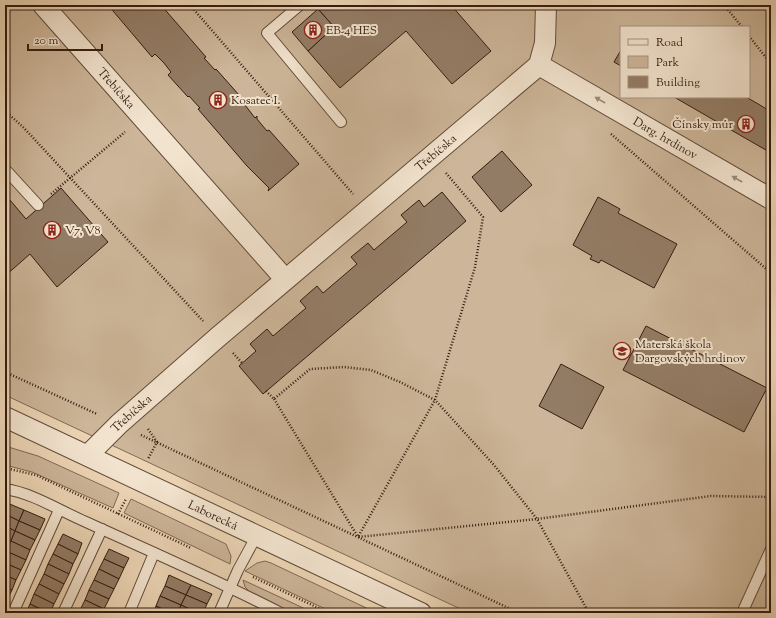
<svg xmlns="http://www.w3.org/2000/svg" width="776" height="618" font-family="'Sorts Mill Goudy',serif">
	<style>
		.green { fill: #ccb598; stroke: #806954; fill-rule: evenodd }
		.building { fill: #937c65; stroke: #331d10 }
		.lines { fill: none; stroke-linecap: round; stroke-linejoin: round }
		.lane-casing { stroke: #614b39; stroke-width: 12 }
		.street-casing { stroke: #614b39; stroke-width: 22 }
		.path { stroke: #331d10; stroke-width: 2.5; stroke-dasharray: 1 2; stroke-linecap: butt }
		.lane { stroke: #f2e3ce; stroke-width: 10 }
		.street { stroke: #f2e3ce; stroke-width: 20 }
		.oneway { fill: #9c8a78 }
		.labels { text-anchor: middle; stroke-width: 4; stroke-linejoin: round; paint-order: stroke }
		.poi-label { font-size: 12px; fill: #331d10; stroke: #f2e3ce; text-anchor: start }
		.street-label { font-size: 12px; fill: #331d10; stroke: #f2e3ce }
	</style>
	<rect width="100%" height="100%" fill="#ebd4b4"/>
	<filter id="stains"><feTurbulence type="fractalNoise" baseFrequency=".005" numOctaves="4"/><feColorMatrix values="0 0 0 0 .2 0 0 0 0 .09 0 0 0 0 .02 0 0 0 .5 -.17"/></filter>
	<radialGradient id="worn" r=".72"><stop offset=".6" stop-color="#630" stop-opacity="0"/><stop offset="1" stop-color="#630" stop-opacity=".3"/></radialGradient>
	<g class="green">
		<path d="M5 5H771V613H469L5 395ZM621 27H749V97H621Z"/>
		<polygon points="5,446 38,456 119,493 113,508 32,472 5,465"/>
		<polygon points="131,499 226,544 231,556 230,564 124,513"/>
		<polygon points="265,561 271,563 377,613 334,613 245,571 257,563"/>
		<polygon points="243,580 314,613 291,613 253,595 245,587"/>
	</g>
	<g class="building">
		<polygon points="108,5 161,5 206,57 204,58 215,70 216,69 247,104 245,105 255,118 257,116 257,119 267,131 269,130 299,164 268,191 269,188 247,166 198,109 200,108 189,96 188,97 168,75 171,72 164,63 155,54 152,57"/>
		<polygon points="323,5 451,5 491,51 452,84 406,31 340,88 308,51 334,27 318,9"/>
		<polygon points="318,9 334,27 308,51 292,32"/>
		<polygon points="621,50 621,66 614,62"/>
		<polygon points="674,97 746,97 760,105 771,112 771,153"/>
		<polygon points="502,151 532,185 501,212 472,177"/>
		<polygon points="61,188 108,242 57,287 30,254 5,276 5,204 10,200 26,219"/>
		<polygon points="442,192 466,221 263,394 239,366 256,351 250,344 267,329 273,336 306,308 300,301 317,286 323,293 357,264 351,257 368,243 374,250 407,222 401,215 419,200 424,207"/>
		<polygon points="598,197 620,209 618,213 677,244 654,288 601,260 599,263 590,259 592,256 573,245"/>
		<polygon points="646,326 767,388 744,432 623,370"/>
		<polygon points="561,364 604,387 582,429 539,406"/>
		<polygon points="5,502 24,510 19,521 5,514"/>
		<polygon points="24,510 45,519 40,530 19,521"/>
		<polygon points="5,514 19,521 15,531 5,526"/>
		<polygon points="19,521 40,530 35,540 15,531"/>
		<polygon points="5,526 15,531 11,541 5,538"/>
		<polygon points="15,531 35,540 30,550 11,541"/>
		<polygon points="63,534 82,543 78,554 58,544"/>
		<polygon points="11,541 30,550 26,560 6,551"/>
		<polygon points="58,544 78,554 73,564 53,554"/>
		<polygon points="109,549 129,558 124,568 104,559"/>
		<polygon points="6,551 26,560 21,570 5,563"/>
		<polygon points="53,554 73,564 69,574 48,564"/>
		<polygon points="104,559 124,568 119,579 99,569"/>
		<polygon points="5,563 21,570 16,580 5,575"/>
		<polygon points="48,564 69,574 64,584 44,574"/>
		<polygon points="99,569 119,579 114,589 94,580"/>
		<polygon points="44,574 64,584 59,594 39,584"/>
		<polygon points="5,575 16,580 12,590 5,587"/>
		<polygon points="169,575 191,585 186,595 165,586"/>
		<polygon points="94,580 114,589 109,599 89,590"/>
		<polygon points="39,584 59,594 54,604 34,594"/>
		<polygon points="191,585 212,594 207,604 186,595"/>
		<polygon points="165,586 186,595 181,605 160,596"/>
		<polygon points="5,587 12,590 7,600 5,599"/>
		<polygon points="89,590 109,599 104,609 85,600"/>
		<polygon points="34,594 54,604 50,613 30,604"/>
		<polygon points="186,595 207,604 203,613 198,613 181,605"/>
		<polygon points="160,596 181,605 178,613 171,613 156,606"/>
		<polygon points="771,598 771,613 764,613"/>
		<polygon points="85,600 104,609 102,613 86,613 80,610"/>
		<polygon points="30,604 48,613 26,613"/>
		<polygon points="181,605 198,613 178,613"/>
		<polygon points="156,606 171,613 153,613"/>
	</g>
	<g class="lines">
		<defs>
			<g id="lane">
				<polyline points="300,5 267,33 341,122"/>
				<polyline points="5,169 38,205"/>
				<path d="M5 489C33 493 60 511 86 522 152 552 217 580 281 613"/>
				<polyline points="13,613 59,510"/>
				<polyline points="63,613 102,529"/>
				<polyline points="129,613 154,553"/>
				<polyline points="219,613 238,570 257,535"/>
				<polyline points="742,613 771,549"/>
			</g>
			<g id="street">
				<path id="s1" d="M43 5 285 279"/>
				<path id="s2" d="M539 65 771 199"/>
				<path id="s3" d="M5 417 421 613"/>
				<path id="s4" d="M88 455 119 424 218 337 539 65 545 43 546 5"/>
			</g>
		</defs>
		<use href="#lane" class="lane-casing"/>
		<use href="#street" class="street-casing"/>
		<g class="path">
			<polyline points="190,5 353,194"/>
			<polyline points="724,5 742,27"/>
			<polyline points="749,36 771,64"/>
			<polyline points="5,111 24,128 203,321"/>
			<polyline points="611,134 771,273"/>
			<polyline points="446,173 483,217 475,267 435,400 494,465 537,519 589,613"/>
			<polyline points="51,194 125,132"/>
			<polyline points="233,353 242,363"/>
			<polyline points="5,372 97,414"/>
			<polyline points="266,391 274,399 310,369 344,367 371,370 400,382 435,400 358,537 537,519 711,496 771,497"/>
			<polyline points="274,399 358,537"/>
			<polyline points="148,429 157,442 148,459"/>
			<polyline points="141,435 519,613"/>
			<polyline points="5,468 36,475 191,548"/>
			<polyline points="118,514 126,499"/>
			<polyline points="253,577 329,613"/>
		</g>
		<use href="#lane" class="lane"/>
		<use href="#street" class="street"/>
	</g>
	<defs><path id="oneway-solid" d="M-6-.8H1V-3.2L6.5 0L1 3.2V.8H-6Z"/></defs>
	<g class="oneway">
		<use href="#oneway-solid" transform="translate(600 100) rotate(-150)"/>
		<use href="#oneway-solid" transform="translate(737 179) rotate(-150)"/>
	</g>
	<defs>
		<symbol id="building-ring" viewBox="-11 -11 22 22"><circle r="9.5" fill="#f2e3ce" stroke="#8f2418" stroke-width="1.5"/><path d="M-4-6H4V6H1V3H-1V6H-4ZM-2.5-4.3h1.7v1.8h-1.7ZM.8-4.3h1.7v1.8H.8ZM-2.5-1h1.7V.8h-1.7ZM.8-1h1.7V.8H.8Z" fill="#8f2418"/></symbol>
		<symbol id="school-ring" viewBox="-11 -11 22 22"><circle r="9.5" fill="#f2e3ce" stroke="#8f2418" stroke-width="1.5"/><path d="M0-5L7-2L0 1L-7-2ZM-4 1L0 2.5L4 1V4Q0 6-4 4Z" fill="#8f2418"/></symbol>
	</defs>
	<g fill-rule="evenodd">
		<use href="#building-ring" x="303" y="20" width="20" height="20"/>
		<use href="#building-ring" x="208" y="90" width="20" height="20"/>
		<use href="#building-ring" x="736" y="114" width="20" height="20"/>
		<use href="#building-ring" x="42" y="220" width="20" height="20"/>
		<use href="#school-ring" x="612" y="341" width="20" height="20"/>
	</g>
	<g class="labels">
		<g class="poi-label">
			<text x="326" y="34">EB-4 HES</text>
			<text x="231" y="104">Kosatec I.</text>
			<text x="733" y="128" text-anchor="end">Čínsky múr</text>
			<text x="65" y="234">V7, V8</text>
			<text x="635" y="348">Materská škola<tspan x="635" dy="14">Dargovských hrdinov</tspan></text>
		</g>
		<g class="street-label">
			<text dy="4" stroke="none"><textPath href="#s1" startOffset="111">Třebíčska</textPath></text>
			<text dy="4" stroke="none"><textPath href="#s2" startOffset="146">Darg. hrdinov</textPath></text>
			<text dy="4" stroke="none"><textPath href="#s4" startOffset="461">Třebíčska</textPath></text>
			<text dy="4" stroke="none"><textPath href="#s4" startOffset="60">Třebíčska</textPath></text>
			<text dy="4" stroke="none"><textPath href="#s3" startOffset="230">Laborecká</textPath></text>
		</g>
	</g>
	<rect width="776" height="618" fill="none" stroke="#ebd4b4" stroke-width="20"/>
	<rect x="6" y="6" width="764" height="606" fill="none" stroke="#331d10" stroke-width="2"/>
	<rect x="10" y="10" width="756" height="598" fill="none" stroke="#331d10"/>
	<rect x="620" y="26" width="130" height="72" fill="#f2e3ce" stroke="#a69482"/>
	<rect x="628" y="39" width="20" height="6" fill="#f2e3ce" stroke="#a69482"/>
	<text x="656" y="46" font-size="12" fill="#331d10">Road</text>
	<rect x="628" y="56" width="20" height="12" fill="#ccb598" stroke="#a69482"/>
	<text x="656" y="66" font-size="12" fill="#331d10">Park</text>
	<rect x="628" y="76" width="20" height="12" fill="#937c65" stroke="#a69482"/>
	<text x="656" y="86" font-size="12" fill="#331d10">Building</text>
	<path d="M28 44v6h74v-6" fill="none" stroke="#331d10" stroke-width="2"/>
	<text x="34" y="44" font-size="12" fill="#331d10" stroke="#f2e3ce" stroke-width="3" paint-order="stroke">20 m</text>
	<rect width="100%" height="100%" filter="url(#stains)"/>
	<rect width="100%" height="100%" fill="url(#worn)"/>
</svg>
